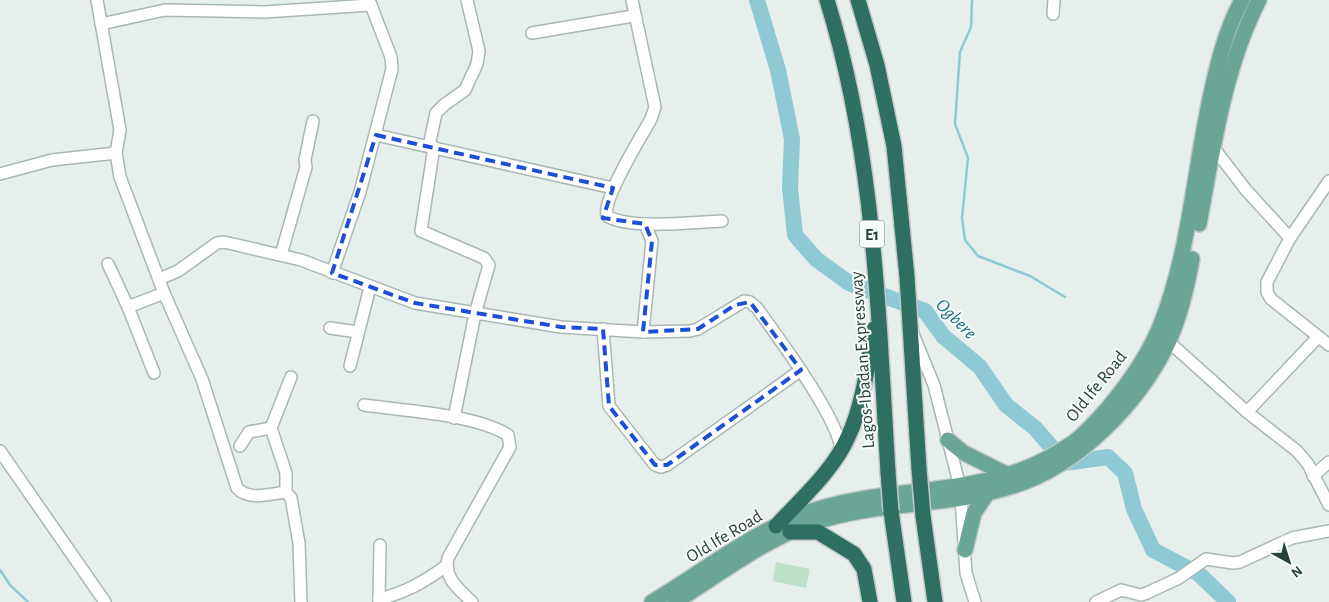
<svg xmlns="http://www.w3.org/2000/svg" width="1329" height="602" font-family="'Alegreya Sans',sans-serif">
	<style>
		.green { fill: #bfe0c8 }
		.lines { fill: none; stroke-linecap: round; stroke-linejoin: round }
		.stream { stroke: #8ec9d4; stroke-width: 2.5 }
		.river { stroke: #8ec9d4; stroke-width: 16 }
		.minor-casing { stroke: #a8b8b2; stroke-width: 14 }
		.major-casing { stroke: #c2cac8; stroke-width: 18 }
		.highway-casing { stroke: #c2cac8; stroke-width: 18 }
		.minor { stroke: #fff; stroke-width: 11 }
		.major { stroke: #6aa596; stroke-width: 15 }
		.highway { stroke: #2f6f62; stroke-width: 15 }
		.highway-bridge-casing { stroke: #c2cac8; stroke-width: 18; stroke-linecap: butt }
		.highway-bridge { stroke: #2f6f62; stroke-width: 15 }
		.marked { fill: none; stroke: #1d4ed8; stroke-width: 4; stroke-dasharray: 10 6; stroke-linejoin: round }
		.labels { text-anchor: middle; stroke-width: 4; stroke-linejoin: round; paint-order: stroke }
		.shield { fill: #f7fbf9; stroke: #637a73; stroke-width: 1 }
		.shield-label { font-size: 16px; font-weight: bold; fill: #24423a }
		.street-label { font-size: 18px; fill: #24423a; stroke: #f7fbf9 }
		.water-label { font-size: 19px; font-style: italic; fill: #1c6f80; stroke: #f7fbf9 }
	</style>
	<rect width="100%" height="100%" fill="#e6efeb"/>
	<polygon class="green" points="776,562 810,569 806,588 773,581"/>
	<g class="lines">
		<g class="stream">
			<polyline points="972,0 971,27 960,52 955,124 968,158 962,218 965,240 978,256 1030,276 1065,297"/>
			<polyline points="0,570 10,585 28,602"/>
		</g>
		<polyline class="river" points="757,0 778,70 792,139 790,188 795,235 816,259 849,283 925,311 943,336 980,367 1006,405 1035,428 1065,463 1108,457 1125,473 1134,509 1153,550 1199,574 1228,602"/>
		<defs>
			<g id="minor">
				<path d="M97 0 120 130 116 153 120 177 164 293 202 379 237 488C249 501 270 494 286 492L291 498 299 543 301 602"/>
				<path d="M632 0 655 107 651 119C641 137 602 199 607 216 631 230 693 222 722 221"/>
				<polyline points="1053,14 1054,0"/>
				<polyline points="101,24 165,10 264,12 371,5"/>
				<polyline points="532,33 633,16"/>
				<polyline points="376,135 613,188"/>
				<polyline points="429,146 436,113 444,105 465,90 477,64 479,51 467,0"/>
				<polyline points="434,147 421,231 484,258 489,265 475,314 454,418"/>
				<polyline points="1213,147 1246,190 1290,238"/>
				<polyline points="0,174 52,160 116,153"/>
				<polyline points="1329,181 1290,238 1267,282 1267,292 1271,299 1329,345"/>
				<polyline points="281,255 306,167 305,160 313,121"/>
				<polyline points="108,264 128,307 164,293"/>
				<polyline points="332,273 360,192 392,69 391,57 369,0"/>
				<path d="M159 279 178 271 217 243 224 242 301 260 415 303 561 327 643 332 690 331 698 329 744 301 750 302 757 308C777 336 840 420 841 451"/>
				<polyline points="128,307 154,373"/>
				<polyline points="330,328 358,332"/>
				<polyline points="603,329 609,406 655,465 661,467 667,465 801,370"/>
				<polyline points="643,332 652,241 645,224"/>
				<polyline points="913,334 934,385 960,487"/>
				<polyline points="1168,341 1247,412 1297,451 1308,464 1329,505"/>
				<polyline points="350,366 370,287"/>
				<path d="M364 405C405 411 474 414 508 435L510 447 448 558C443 578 459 589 472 602"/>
				<polyline points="1247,412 1318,337"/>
				<polyline points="240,446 249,432 271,428"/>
				<polyline points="0,451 105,602"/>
				<polyline points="1313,476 1329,462"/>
				<polyline points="286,492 286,473 271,428 291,377"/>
				<polyline points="961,498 966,573 975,602"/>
				<polyline points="379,599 380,545"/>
				<path d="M379 602V599C405 593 424 582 446 566"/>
				<polyline points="1096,602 1121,590 1141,595 1147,593 1179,578 1206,559 1233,563 1240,562 1292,538 1329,531"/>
			</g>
			<g id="major">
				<path d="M1199 224C1213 149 1224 68 1259 0"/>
				<polyline points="948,440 964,453 1010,476"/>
				<polyline points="965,550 974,513 988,492"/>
				<path d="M652 602C703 572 756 529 812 511 900 482 990 501 1071 444 1085 435 1097 420 1108 408 1129 383 1149 354 1161 324 1190 250 1194 171 1211 94 1218 61 1226 30 1242 0"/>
				<path d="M675 602C717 576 769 536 816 522 880 501 950 507 1013 486 1078 466 1139 403 1168 343 1180 317 1187 287 1192 259"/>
			</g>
			<g id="highway">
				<path d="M827 0C875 155 878 312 888 472"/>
				<polyline points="858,0 877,65 894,146 907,277 919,469"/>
				<polyline points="891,511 904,602"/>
				<polyline points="923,516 935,602"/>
				<path d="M776 526C801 499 833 471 848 437 863 406 868 363 874 329"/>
				<polyline points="790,532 818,532 854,554 864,569 870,602"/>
			</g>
		</defs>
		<use href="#minor" class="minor-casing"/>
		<use href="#major" class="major-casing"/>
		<use href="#highway" class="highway-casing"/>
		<use href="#minor" class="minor"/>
		<use href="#major" class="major"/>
		<use href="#highway" class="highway"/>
		<defs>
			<g id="highway-bridge">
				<polyline points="919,469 923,516"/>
				<polyline points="888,472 891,511"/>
			</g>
		</defs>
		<use href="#highway-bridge" class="highway-bridge-casing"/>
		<use href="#highway-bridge" class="highway-bridge"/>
	</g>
	<path class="marked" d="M376 135 613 188 603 218 645 224 652 241 643 332 698 329 735 305 750 302 801 370 667 465H655L609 406 603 329 561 327 415 303 332 273Z"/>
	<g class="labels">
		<rect class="shield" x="859.5" y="220.5" width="25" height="27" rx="4"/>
		<g class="shield-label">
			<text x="872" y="240">E1</text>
		</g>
		<g class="street-label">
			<text transform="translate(862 360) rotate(-94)" y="6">Lagos-Ibadan Expressway</text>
			<text transform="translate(1096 386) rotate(-51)" y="6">Old Ife Road</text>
			<text transform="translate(724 536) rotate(-31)" y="6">Old Ife Road</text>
		</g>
		<g class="water-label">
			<text transform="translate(957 318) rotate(45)" y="7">Ogbere</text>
		</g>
	</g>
	<g transform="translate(1289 562) rotate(141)" stroke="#f7fbf9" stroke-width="4" paint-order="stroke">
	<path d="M0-4L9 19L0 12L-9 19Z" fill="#24423a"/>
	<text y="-8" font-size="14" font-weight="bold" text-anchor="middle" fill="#24423a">N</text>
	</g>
</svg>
